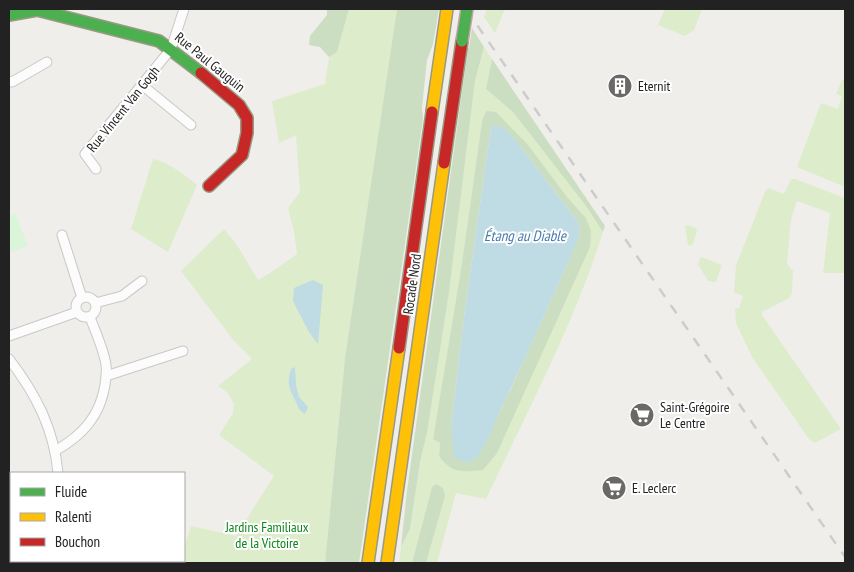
<svg xmlns="http://www.w3.org/2000/svg" width="854" height="572" font-family="'PT Sans Narrow',sans-serif">
	<style>
		.grass { fill: #ddeccb; fill-rule: evenodd }
		.forest { fill: #cbdec1; fill-rule: evenodd }
		.park { fill: #daf5da }
		.water { fill: #bfdbe3 }
		.lines { fill: none; stroke-linecap: round; stroke-linejoin: round }
		.street-casing { stroke: #c9c8c7; stroke-width: 11 }
		.fast-casing { stroke: #999a82; stroke-width: 14 }
		.slow-casing { stroke: #999a82; stroke-width: 14 }
		.jam-casing { stroke: #999a82; stroke-width: 14 }
		.street { stroke: #fdfcfc; stroke-width: 9 }
		.fast { stroke: #4caf50; stroke-width: 11 }
		.slow { stroke: #ffc107; stroke-width: 11 }
		.jam { stroke: #c62828; stroke-width: 11 }
		.rail { stroke: #ccc; stroke-width: 2.5; stroke-dasharray: 10 10; stroke-linecap: butt }
		.fast-bridge-casing { stroke: #c5a2ac; stroke-width: 14; stroke-linecap: butt }
		.fast-bridge { stroke: #4caf50; stroke-width: 11 }
		.labels { text-anchor: middle; stroke-width: 4; stroke-linejoin: round; paint-order: stroke }
		.street-label { font-size: 14px; fill: #222; stroke: #fff }
		.poi-label { font-size: 14px; fill: #222; stroke: #fff; text-anchor: start }
		.park-label { font-size: 14px; fill: #0c8416; stroke: #fff }
		.water-label { font-size: 15px; font-style: italic; fill: #4a7aab; stroke: #fff }
	</style>
	<rect width="100%" height="100%" fill="#f0eeeb"/>
	<g class="grass">
		<polygon points="349,9 397,9 345,358 325,563 176,563 177,561 184,561 184,548 191,526 236,536 274,476 219,435 233,413 234,404 228,393 218,386 252,359 234,341 181,271 224,229 237,245 258,280 270,273 297,254 294,232 288,208 300,192 296,135 279,143 272,101 325,84 329,57 337,52"/>
		<polygon points="487,9 505,9 495,33 484,17"/>
		<polygon points="665,9 702,9 694,30 685,36 658,25"/>
		<path d="M484 47 492 59 486 89 513 112 586 206 603 232C574 324 527 412 486 499L456 493 437 563H426L445 496 436 484 432 487 412 563H399L401 547 410 529 420 462 427 433 449 292 475 81ZM486 111 586 218 483 470 439 456 440 443 433 439 462 263 482 121Z"/>
		<polygon points="845,79 845,187 797,167 821,103 838,109 842,96 836,94 842,80"/>
		<path d="M153 159C170 163 183 174 197 185L168 252 131 229Z"/>
		<polygon points="791,179 795,179 845,198 845,273 823,273 830,213 797,201 791,220 787,264 793,271 792,294 789,298 762,312 762,315 841,429 815,443 809,439 752,357 736,323 735,308 739,308 743,296 734,292 736,265 765,192 768,188 784,194"/>
		<polygon points="687,225 696,228 697,230 693,244 690,246 688,245 685,226"/>
		<polygon points="701,257 722,265 716,282 708,281 698,264"/>
		<polygon points="11,547 11,561 38,561 36,563 9,563 10,562 9,548"/>
	</g>
	<g class="forest">
		<polygon points="327,9 349,9 337,52 329,57 320,47 309,45 310,36 327,15"/>
		<polygon points="397,9 439,9 433,44 427,60 422,107 423,119 359,563 325,563 345,358"/>
		<polygon points="472,28 484,47 475,81 449,292 427,433 420,462 410,529 401,547 407,491 468,48 469,48"/>
		<polygon points="492,59 605,226 603,232 586,206 513,112 486,89"/>
		<path d="M486 111 496 112 528 145 567 197 586 218 591 231 590 247 497 453 483 470C462 472 452 474 439 456L440 443 433 439 462 263 482 121ZM491 127 512 136 578 222 580 229 578 240 513 384 482 449 451 427 464 317Z"/>
		<polygon points="436,484 443,488 445,496 426,563 412,563 432,487"/>
	</g>
	<polygon class="park" points="15,213 28,246 9,253 9,216"/>
	<g class="water">
		<path d="M495 125 503 128 512 136 578 222 580 229 578 240C552 297 527 355 500 411 494 424 485 450 475 459 468 464 459 461 454 457L451 427 464 317 491 127Z"/>
		<polygon points="313,280 323,285 318,344 309,332 293,301 294,288"/>
		<path d="M295 367 296 385 299 397 308 407 305 414C300 411 299 409 297 404 290 389 286 386 291 369Z"/>
	</g>
	<g class="lines">
		<defs>
			<g id="street">
				<polyline points="9,81 12,82 47,62"/>
				<polyline points="142,85 191,125"/>
				<polyline points="96,169 85,154 171,49 184,9"/>
				<polyline points="62,235 82,298"/>
				<circle cx="86" cy="307" r="10"/>
				<polyline points="95,303 122,296 142,281"/>
				<polyline points="9,336 77,312"/>
				<path d="M9 359C36 394 54 429 58 473"/>
				<polyline points="106,376 183,351"/>
				<path d="M55 451C83 435 100 416 105 385 106 378 107 371 106 365 104 350 95 331 90 317"/>
				<polyline points="44,563 46,561"/>
			</g>
			<polyline id="fast" points="9,15 37,10 159,41 201,73"/>
			<g id="slow">
				<polyline points="432,112 447,9"/>
				<polyline points="368,563 399,348"/>
				<polyline points="387,563 444,163"/>
			</g>
			<g id="jam">
				<polyline points="201,73 239,105 247,118 247,133 242,155 209,186"/>
				<polyline points="444,163 462,41"/>
				<polyline points="399,348 432,112"/>
			</g>
		</defs>
		<use href="#street" class="street-casing"/>
		<use href="#fast" class="fast-casing"/>
		<use href="#slow" class="slow-casing"/>
		<use href="#jam" class="jam-casing"/>
		<use href="#street" class="street"/>
		<use href="#fast" class="fast"/>
		<use href="#slow" class="slow"/>
		<use href="#jam" class="jam"/>
		<polyline class="rail" points="466,9 845,557"/>
		<defs>
			<polyline id="fast-bridge" points="462,41 467,9"/>
		</defs>
		<use href="#fast-bridge" class="fast-bridge-casing"/>
		<use href="#fast-bridge" class="fast-bridge"/>
	</g>
	<defs>
		<symbol id="building-disc" viewBox="-11 -11 22 22"><circle r="9.5" fill="#6a6968" stroke="#fff"/><path d="M-4-6H4V6H1V3H-1V6H-4ZM-2.5-4.3h1.7v1.8h-1.7ZM.8-4.3h1.7v1.8H.8ZM-2.5-1h1.7V.8h-1.7ZM.8-1h1.7V.8H.8Z" fill="#fff"/></symbol>
		<symbol id="supermarket-disc" viewBox="-11 -11 22 22"><circle r="9.5" fill="#6a6968" stroke="#fff"/><path d="M-6-5.5h2.5l.6 2H6L4.5 2H-2.5L-4.4-4H-6ZM-1.5 3.2a1.3 1.3 0 1 0 .1 0ZM3 3.2a1.3 1.3 0 1 0 .1 0Z" fill="#fff"/></symbol>
	</defs>
	<g fill-rule="evenodd">
		<use href="#building-disc" x="606" y="72" width="28" height="28"/>
		<use href="#supermarket-disc" x="628" y="401" width="28" height="28"/>
		<use href="#supermarket-disc" x="600" y="474" width="28" height="28"/>
	</g>
	<g class="labels">
		<g class="street-label">
			<text transform="translate(210 62) rotate(39)" y="5">Rue Paul Gauguin</text>
			<text transform="translate(123 109) rotate(-51)" y="5">Rue Vincent Van Gogh</text>
			<text transform="translate(412 284) rotate(-82)" y="5">Rocade Nord</text>
		</g>
		<g class="poi-label">
			<text x="638" y="91">Eternit</text>
			<text x="660" y="412">Saint-Grégoire<tspan x="660" dy="16">Le Centre</tspan></text>
			<text x="632" y="493">E. Leclerc</text>
		</g>
		<g class="park-label">
			<text x="267" y="532">Jardins Familiaux<tspan x="267" dy="16">de la Victoire</tspan></text>
		</g>
		<g class="water-label">
			<text x="525" y="241">Étang au Diable</text>
		</g>
	</g>
	<rect width="854" height="572" fill="none" stroke="#222222" stroke-width="20"/>
	<rect x="10" y="472" width="175" height="90" fill="#ffffff" stroke="#a7a7a7"/>
	<rect x="20" y="488" width="25" height="8" fill="#4caf50" stroke="#a7a7a7"/>
	<text x="55" y="497" font-size="15" fill="#222222">Fluide</text>
	<rect x="20" y="513" width="25" height="8" fill="#ffc107" stroke="#a7a7a7"/>
	<text x="55" y="522" font-size="15" fill="#222222">Ralenti</text>
	<rect x="20" y="538" width="25" height="8" fill="#c62828" stroke="#a7a7a7"/>
	<text x="55" y="547" font-size="15" fill="#222222">Bouchon</text>
</svg>
